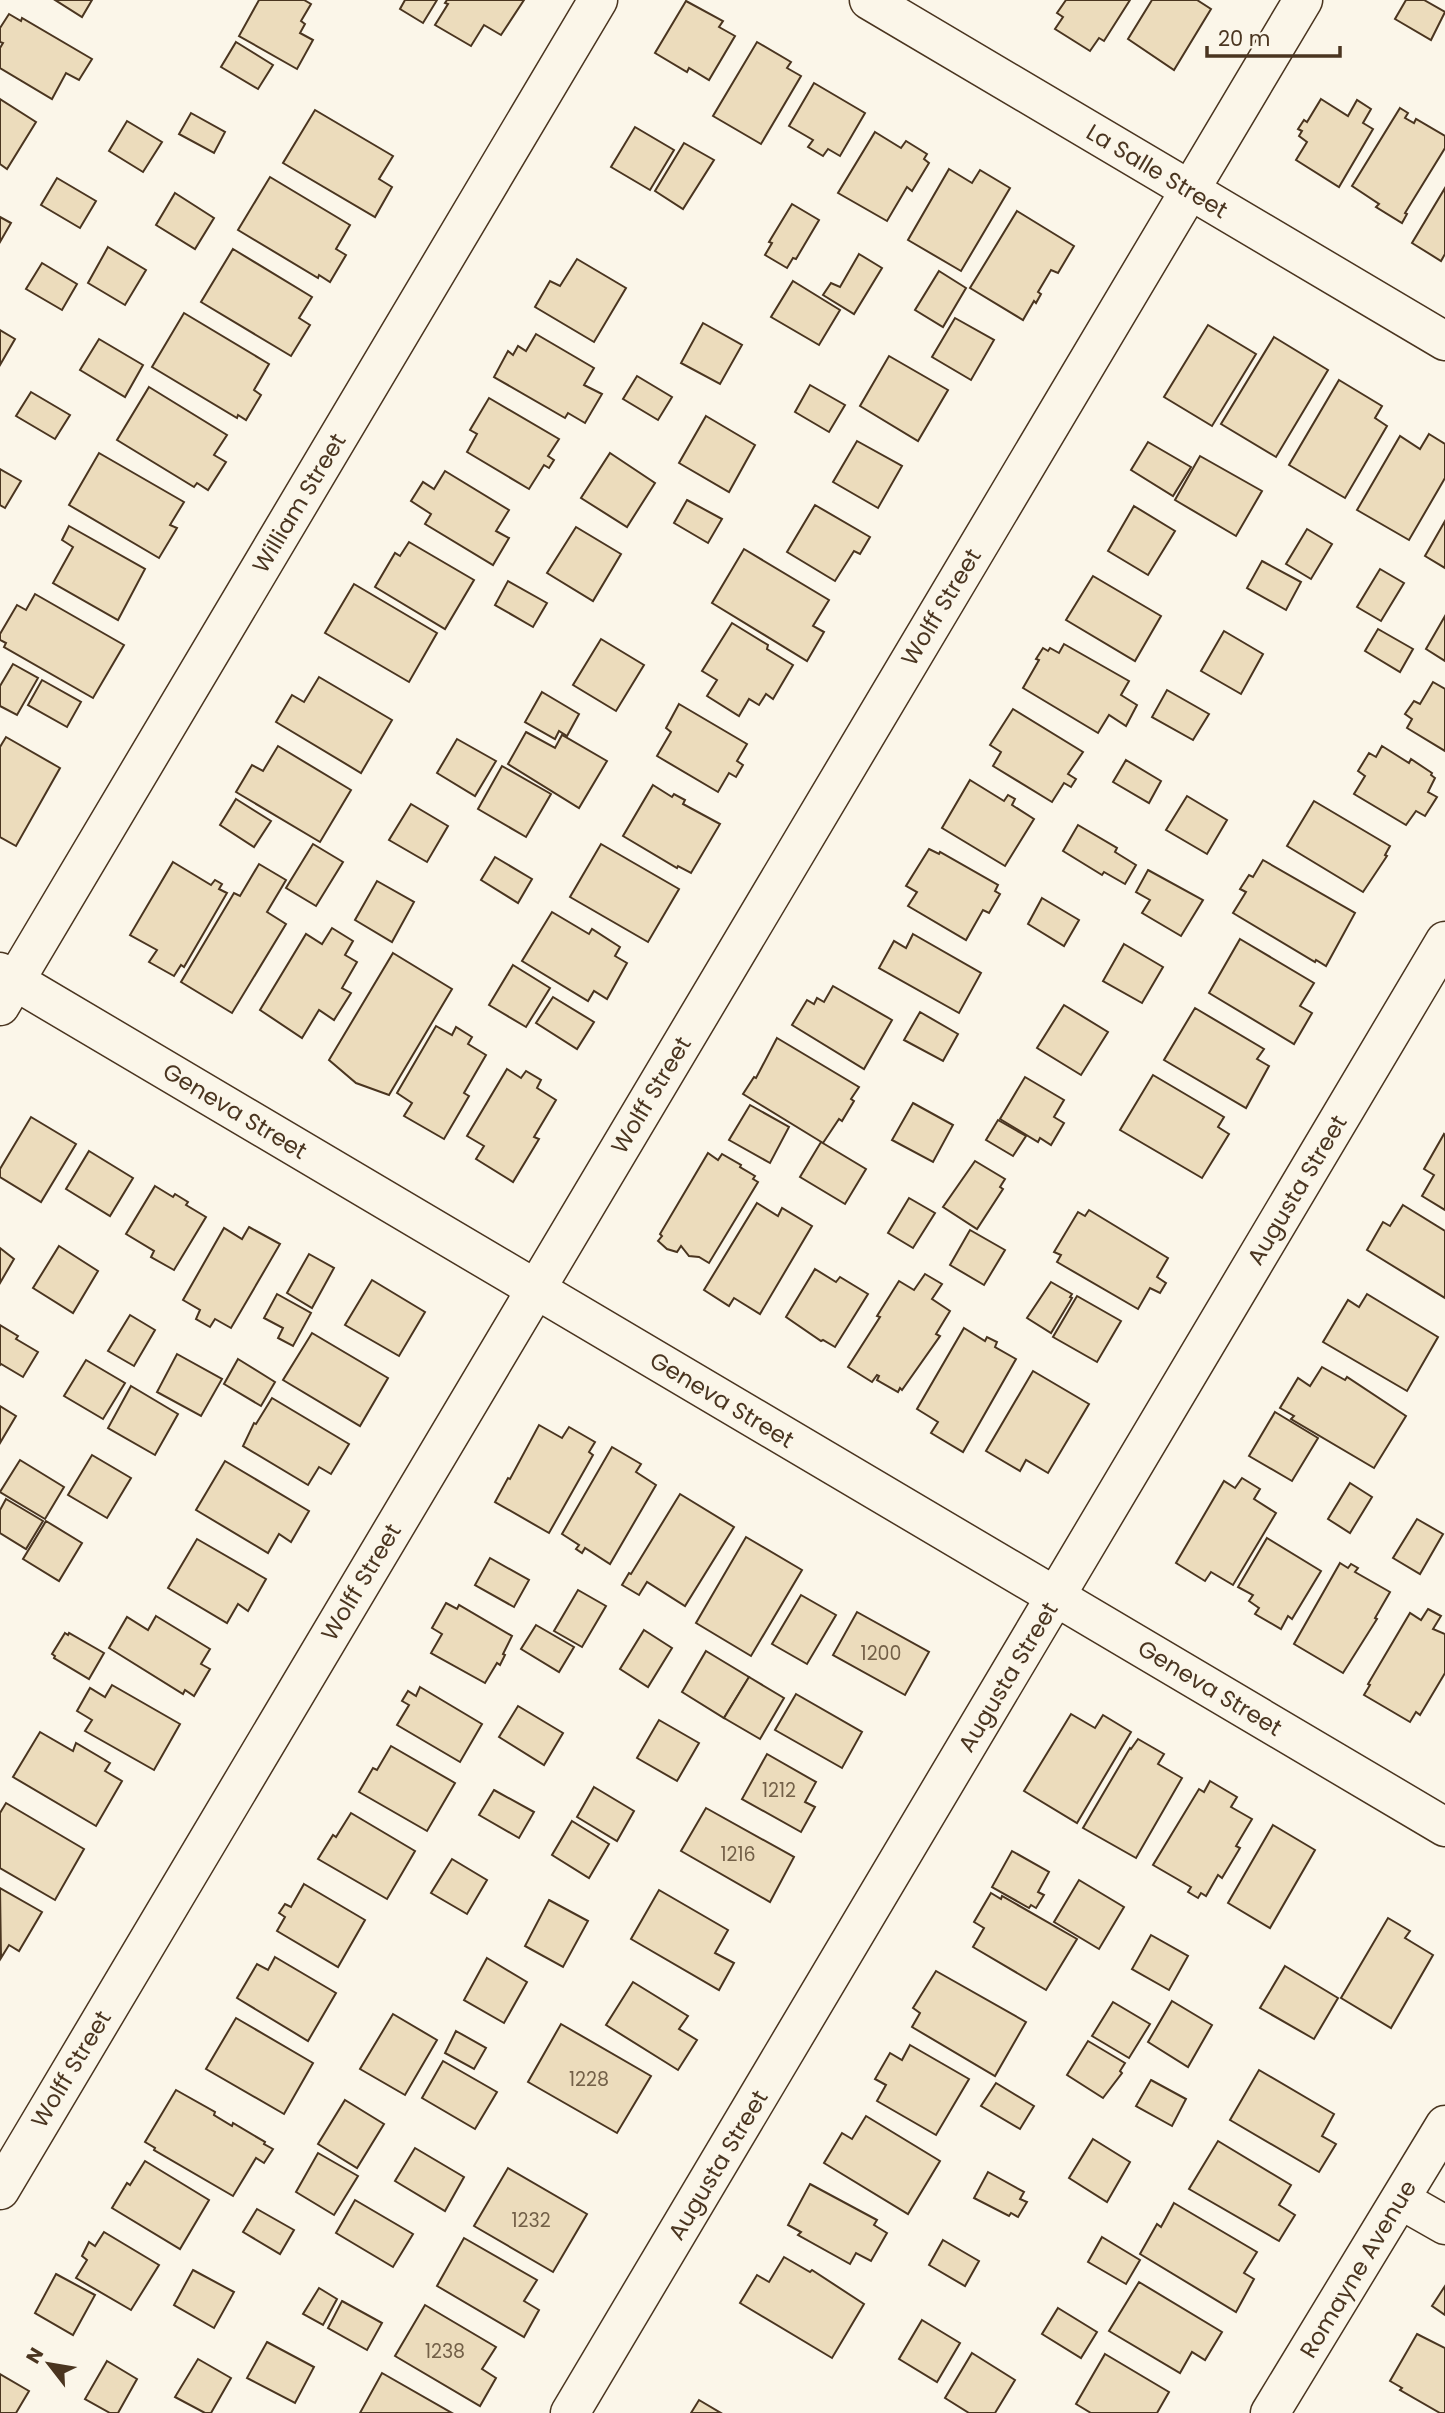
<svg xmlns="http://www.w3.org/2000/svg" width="1445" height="2413" font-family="Poppins,sans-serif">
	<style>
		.building { fill: #ecdcbc; stroke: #4a3520; stroke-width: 2 }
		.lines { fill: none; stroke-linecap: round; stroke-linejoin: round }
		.minor-casing { stroke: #4a3520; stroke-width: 41 }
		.minor { stroke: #fbf6e9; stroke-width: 38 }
		.labels { text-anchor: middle; stroke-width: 5; stroke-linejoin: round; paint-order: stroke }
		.number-label { font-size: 19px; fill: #725f47 }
		.street-label { font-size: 23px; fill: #4a3520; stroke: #fbf6e9 }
	</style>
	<rect width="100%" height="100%" fill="#fbf6e9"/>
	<g class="building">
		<polygon points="55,0 92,0 82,17"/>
		<polygon points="259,0 304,0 311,4 301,21 305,24 300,33 313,40 297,69 239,36"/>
		<polygon points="405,0 437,0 423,23 400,9"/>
		<polygon points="447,0 524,0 501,35 484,25 471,46 435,25 448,4 445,3"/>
		<polygon points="1066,0 1130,0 1104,41 1099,38 1090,51 1055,29 1063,17 1057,13"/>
		<polygon points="1152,0 1197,0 1211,9 1174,70 1128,39"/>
		<polygon points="1406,0 1424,0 1445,12 1431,40 1395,19"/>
		<polygon points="686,1 723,21 719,27 735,36 709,80 689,68 687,72 655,53"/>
		<polygon points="9,14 21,21 22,18 92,59 79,80 66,73 52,99 0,68 0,48 3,43 0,42 0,28"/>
		<polygon points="236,42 273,65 258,89 221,67"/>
		<polygon points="757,42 791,62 787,68 801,76 761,144 713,116"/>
		<polygon points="814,83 865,113 840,156 828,149 823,156 808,147 813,140 789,126"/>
		<polygon points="0,99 36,122 7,169 0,164"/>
		<polygon points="1321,99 1348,116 1357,100 1371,109 1363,123 1373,129 1339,187 1296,160 1307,142 1299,136 1302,131 1298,129 1304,120 1307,122"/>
		<polygon points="1400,108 1408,113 1405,118 1414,123 1416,119 1445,136 1445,148 1405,213 1407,214 1402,223 1376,207 1379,204 1352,186"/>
		<polygon points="315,110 393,156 379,179 392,187 375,217 283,163"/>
		<polygon points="191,113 225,132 214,153 179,134"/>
		<polygon points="127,121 162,142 143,172 109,151"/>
		<polygon points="635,127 674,150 650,190 611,167"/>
		<polygon points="875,132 901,148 906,141 927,154 924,159 929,163 912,191 907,187 887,221 838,193"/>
		<polygon points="684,143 714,160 683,209 655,191"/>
		<polygon points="949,169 972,183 980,170 1010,188 961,271 908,240"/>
		<polygon points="270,177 350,225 336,249 346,255 330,282 319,275 318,278 238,230"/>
		<polygon points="57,178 96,201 80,228 41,205"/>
		<polygon points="1445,188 1445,254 1441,261 1412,243"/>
		<polygon points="175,193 214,218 195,249 156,225"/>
		<polygon points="792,204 819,220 796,259 793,258 787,268 765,255 772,243 769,242"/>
		<polygon points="1017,211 1074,246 1058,273 1051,270 1038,292 1041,294 1036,303 1034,301 1023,320 970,288"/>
		<polygon points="0,217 11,223 0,242"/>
		<polygon points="108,247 146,270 125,305 88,283"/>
		<polygon points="233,249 312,297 299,318 310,325 291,356 201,302"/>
		<polygon points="859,254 882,268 854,314 823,295 831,283 840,287"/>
		<polygon points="577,259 626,288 594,342 535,307 550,281 560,286"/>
		<polygon points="42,263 77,284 62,310 26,289"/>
		<polygon points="939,271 966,288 943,327 915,310"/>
		<polygon points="793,281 840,310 819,345 771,317"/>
		<polygon points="184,313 269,364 254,390 261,395 246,420 238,415 237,418 152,367"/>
		<polygon points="955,318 994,340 971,380 932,357"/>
		<polygon points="703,323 742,345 720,384 681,363"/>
		<polygon points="1208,325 1256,354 1212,426 1164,397"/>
		<polygon points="0,330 15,339 0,365"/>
		<polygon points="536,334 594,368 584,385 602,394 585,423 568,413 565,418 494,377 508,351 513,355 518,346 526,351"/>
		<polygon points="1274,337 1328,370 1276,457 1221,424"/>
		<polygon points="99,339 143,365 125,397 80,370"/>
		<polygon points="889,356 948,390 918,441 860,406"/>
		<polygon points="637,376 672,397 658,420 623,399"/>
		<polygon points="1339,380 1382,406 1375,418 1387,426 1345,498 1289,465"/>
		<polygon points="810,385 845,405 829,432 795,412"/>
		<polygon points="149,387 227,435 214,455 226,462 208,490 197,483 194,487 117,440"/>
		<polygon points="31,392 70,415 55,439 16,416"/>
		<polygon points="489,398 559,439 548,456 554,460 549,468 544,465 529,489 467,452 477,434 470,430"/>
		<polygon points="706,416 755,445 729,492 679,463"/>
		<polygon points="1429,434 1445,444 1445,478 1409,540 1357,510 1400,436 1420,449"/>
		<polygon points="857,441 902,466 878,508 833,482"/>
		<polygon points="1148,442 1191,467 1173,496 1131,470"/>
		<polygon points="99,453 184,502 170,525 177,528 159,558 69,505"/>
		<polygon points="610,453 655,483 627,527 581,498"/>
		<polygon points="1200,456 1262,491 1236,536 1175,500"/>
		<polygon points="0,469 21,481 5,508 0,505"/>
		<polygon points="445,471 509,510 496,531 509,538 493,565 425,524 431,514 411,501 423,482 434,489"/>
		<polygon points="687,500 722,519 708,543 674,523"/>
		<polygon points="815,505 870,537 860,554 854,551 835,581 787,552"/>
		<polygon points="1134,506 1175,531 1148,575 1108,551"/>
		<polygon points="1445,521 1445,568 1425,556"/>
		<polygon points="69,526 145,569 118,620 53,583 73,547 62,540"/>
		<polygon points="576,527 621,554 593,601 547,573"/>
		<polygon points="1307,529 1332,544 1311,579 1286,564"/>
		<polygon points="409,542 474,580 445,629 375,587 395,553 400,556"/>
		<polygon points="744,549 829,600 813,626 824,632 807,661 712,603"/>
		<polygon points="1262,561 1301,582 1286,610 1247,588"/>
		<polygon points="1380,569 1404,583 1381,621 1357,607"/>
		<polygon points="1093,576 1161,616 1135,661 1066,620"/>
		<polygon points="508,581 547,603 533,627 495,605"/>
		<polygon points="354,584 437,633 409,682 325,633"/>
		<polygon points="35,594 124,645 93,698 4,647 6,643 0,640 0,634 17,605 26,610"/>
		<polygon points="1445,616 1445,661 1426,649"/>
		<polygon points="732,623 768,645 767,649 793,665 773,699 766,694 759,705 749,699 739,716 707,696 717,680 702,671"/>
		<polygon points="1378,629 1413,649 1400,672 1365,651"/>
		<polygon points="1224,631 1263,654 1241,694 1201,671"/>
		<polygon points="601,639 644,665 616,711 573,685"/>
		<polygon points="1064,644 1129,681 1121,695 1137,705 1126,726 1109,715 1098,733 1023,688 1039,660 1036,659 1043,648 1048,651 1050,648 1059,653"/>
		<polygon points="13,664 38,678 17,715 0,706 0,686"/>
		<polygon points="319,677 392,720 361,773 276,722 292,695 304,702"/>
		<polygon points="42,680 81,702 67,727 28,705"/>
		<polygon points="1433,682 1445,689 1445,751 1407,728 1412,719 1405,714 1414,701 1420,704"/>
		<polygon points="1167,690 1209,714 1193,740 1152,717"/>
		<polygon points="542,692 579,714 567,736 559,731 555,739 525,722"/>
		<polygon points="679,704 747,744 737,761 743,765 736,777 729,773 718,792 657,756 671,732 666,728"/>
		<polygon points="1013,709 1083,752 1068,774 1076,779 1071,787 1064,783 1052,802 993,766 1001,752 990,745"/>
		<polygon points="526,732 555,748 562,735 607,761 579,808 508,764"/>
		<polygon points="6,737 60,768 16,846 0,837 0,747"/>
		<polygon points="457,739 496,761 475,796 437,773"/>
		<polygon points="278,746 351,790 320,842 236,792 252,765 263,771"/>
		<polygon points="1382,746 1409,763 1411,759 1432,773 1431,775 1435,778 1428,792 1437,797 1425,816 1416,811 1406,825 1354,794 1365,776 1358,771 1369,753 1376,757"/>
		<polygon points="1126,760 1161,781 1149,803 1113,782"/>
		<polygon points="502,766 551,794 526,837 478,809"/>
		<polygon points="970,780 1004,801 1008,795 1015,799 1012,805 1034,819 1005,866 942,828"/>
		<polygon points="653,785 672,797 674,794 685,800 683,804 720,824 691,873 678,866 677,868 623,836"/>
		<polygon points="1187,796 1227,820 1207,854 1166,830"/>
		<polygon points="236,799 271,821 254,847 220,825"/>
		<polygon points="1314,801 1390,846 1385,855 1387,856 1363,892 1287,846"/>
		<polygon points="411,804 448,826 427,862 389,840"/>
		<polygon points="1078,825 1117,848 1115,852 1136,865 1125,884 1104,872 1102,875 1063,851"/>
		<polygon points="313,844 343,862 316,906 286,888"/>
		<polygon points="601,844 679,889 648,942 570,897"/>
		<polygon points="929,849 939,854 940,852 998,885 995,891 1000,894 989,913 983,910 966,940 908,906 917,892 906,886"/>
		<polygon points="495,857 532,879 518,903 481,880"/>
		<polygon points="1263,860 1355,913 1326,966 1316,960 1315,962 1233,913 1246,892 1240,889 1249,875 1253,877"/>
		<polygon points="173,862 211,885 215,880 222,884 219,889 227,893 184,967 181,965 174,976 149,962 157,950 130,935"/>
		<polygon points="259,864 286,880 267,912 286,924 232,1013 181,982 234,893 240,896"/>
		<polygon points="1148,870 1203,900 1181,936 1142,913 1150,900 1136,892"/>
		<polygon points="377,881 414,902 392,942 355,920"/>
		<polygon points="1042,898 1079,920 1064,946 1028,924"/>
		<polygon points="552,912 589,934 592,929 620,947 615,956 627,963 607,999 594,991 588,1001 522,961"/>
		<polygon points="332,928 353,941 345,955 357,962 342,988 351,993 334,1020 319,1010 302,1038 260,1010 306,934 322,944"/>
		<polygon points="913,934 981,973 959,1013 879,968 894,941 906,948"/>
		<polygon points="1240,939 1314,983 1300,1006 1312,1013 1294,1044 1209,993"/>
		<polygon points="1124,944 1163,967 1142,1003 1103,981"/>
		<polygon points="393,953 452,989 389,1095 356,1083 329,1060"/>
		<polygon points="513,965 550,988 526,1027 489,1005"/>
		<polygon points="833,986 892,1020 864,1069 792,1025 807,1000 814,1004 817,998 824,1002"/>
		<polygon points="553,997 594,1022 577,1049 536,1023"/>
		<polygon points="1064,1005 1108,1032 1081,1075 1037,1048"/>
		<polygon points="1195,1008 1264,1049 1257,1059 1269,1066 1246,1108 1164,1060"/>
		<polygon points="920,1012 958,1034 943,1061 904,1040"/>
		<polygon points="436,1026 452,1035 456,1027 472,1037 468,1044 486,1055 464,1093 469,1096 444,1139 404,1116 412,1103 397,1093"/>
		<polygon points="777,1038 859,1087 851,1099 854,1101 842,1121 839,1119 823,1143 743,1094 754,1077 756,1078"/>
		<polygon points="507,1069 521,1078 526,1071 541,1080 537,1088 556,1100 534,1137 539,1139 513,1182 476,1159 484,1146 467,1136"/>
		<polygon points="1153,1075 1224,1117 1218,1127 1229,1134 1202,1178 1120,1130"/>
		<polygon points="1025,1077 1064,1100 1054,1117 1064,1123 1051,1145 1040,1138 1038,1142 1000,1119"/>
		<polygon points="913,1103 953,1125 933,1162 892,1140"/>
		<polygon points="750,1105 789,1127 770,1163 729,1140"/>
		<polygon points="31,1117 76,1144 41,1202 0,1177 0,1169"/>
		<polygon points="998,1120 1026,1136 1013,1156 986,1140"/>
		<polygon points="1444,1134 1445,1135 1445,1210 1422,1196 1434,1175 1424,1169"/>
		<polygon points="821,1142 866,1169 845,1204 800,1177"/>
		<polygon points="89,1151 133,1178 110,1216 66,1189"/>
		<polygon points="708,1153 718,1160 722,1154 741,1165 740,1167 755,1176 753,1179 758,1182 709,1263 699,1257 689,1256 681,1246 677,1252 667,1249 658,1241 662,1236 660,1234"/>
		<polygon points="975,1161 1005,1179 1000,1187 1003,1189 977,1229 943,1207"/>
		<polygon points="155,1186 173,1197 175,1194 188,1202 186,1205 206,1217 174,1270 151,1257 154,1251 126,1234"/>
		<polygon points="909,1198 935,1213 913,1248 888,1233"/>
		<polygon points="757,1203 778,1216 782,1208 812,1226 760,1314 734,1298 729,1306 704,1290"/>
		<polygon points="1403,1205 1445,1231 1445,1298 1367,1250 1383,1222 1390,1226"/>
		<polygon points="1089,1210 1168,1258 1157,1277 1166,1283 1160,1293 1150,1288 1138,1309 1057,1262 1061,1255 1054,1252 1078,1212 1085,1216"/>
		<polygon points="249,1227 280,1244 231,1328 215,1319 210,1327 196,1319 200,1310 183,1300 224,1228 242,1239"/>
		<polygon points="970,1230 1005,1250 984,1285 950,1265"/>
		<polygon points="59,1246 98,1271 73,1313 33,1288"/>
		<polygon points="0,1248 14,1259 0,1283"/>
		<polygon points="309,1254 334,1268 312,1308 287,1293"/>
		<polygon points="815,1269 836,1282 840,1277 868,1294 835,1347 823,1340 821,1341 786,1317"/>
		<polygon points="925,1274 942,1284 932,1299 950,1311 936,1334 940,1336 902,1390 900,1388 898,1392 877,1380 879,1376 877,1375 872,1382 848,1367 880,1317 877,1316 899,1281 914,1290"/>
		<polygon points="372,1280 425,1312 399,1356 345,1325"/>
		<polygon points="1051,1282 1072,1294 1070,1297 1072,1298 1051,1333 1027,1318"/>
		<polygon points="277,1294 311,1313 293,1346 278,1338 283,1328 264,1318"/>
		<polygon points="1367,1294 1438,1337 1407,1391 1323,1342 1348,1300 1359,1307"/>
		<polygon points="1077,1296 1121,1321 1097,1362 1053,1337"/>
		<polygon points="130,1315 155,1330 134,1366 108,1351"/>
		<polygon points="0,1325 18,1336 16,1339 38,1352 23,1377 1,1364 0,1365"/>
		<polygon points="964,1328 985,1341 987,1337 997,1342 995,1347 1016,1359 963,1452 931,1433 938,1422 917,1409"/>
		<polygon points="312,1333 388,1378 360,1426 283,1380"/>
		<polygon points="177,1354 222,1379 201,1416 157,1392"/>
		<polygon points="238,1359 275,1382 261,1406 224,1384"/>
		<polygon points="86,1360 125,1383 103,1419 64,1396"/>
		<polygon points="1322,1367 1345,1380 1347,1377 1406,1416 1374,1468 1291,1419 1294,1416 1280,1408 1298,1378 1310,1386"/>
		<polygon points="1033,1371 1089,1404 1048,1473 1026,1460 1020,1471 986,1451"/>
		<polygon points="131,1386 178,1414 155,1455 108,1428"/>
		<polygon points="272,1398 349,1444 331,1474 319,1467 308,1485 243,1446 254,1423 256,1424"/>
		<polygon points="0,1406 16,1416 0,1443"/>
		<polygon points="1275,1412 1318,1438 1292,1481 1249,1456"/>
		<polygon points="539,1425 562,1438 569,1427 595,1442 589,1452 593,1455 549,1533 495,1502 508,1478 510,1479"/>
		<polygon points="612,1447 641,1464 636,1472 656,1485 610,1564 585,1548 582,1553 576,1549 579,1545 562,1534"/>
		<polygon points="92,1455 131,1478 107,1518 68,1495"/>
		<polygon points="20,1460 64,1487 45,1519 0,1492"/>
		<polygon points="225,1461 309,1511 291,1542 279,1534 268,1553 196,1510"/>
		<polygon points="1242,1478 1260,1489 1254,1499 1276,1513 1233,1585 1211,1572 1205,1581 1176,1563 1224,1481 1235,1488"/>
		<polygon points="1350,1483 1372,1497 1350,1533 1328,1519"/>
		<polygon points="680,1494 734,1527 685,1606 647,1582 639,1595 622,1585 629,1573 631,1574"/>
		<polygon points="6,1499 43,1521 26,1549 0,1533 0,1510"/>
		<polygon points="1417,1519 1443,1534 1420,1574 1393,1558"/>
		<polygon points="46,1521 82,1543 59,1581 23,1559"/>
		<polygon points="746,1537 802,1570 751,1656 696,1623"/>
		<polygon points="1267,1538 1321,1571 1292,1619 1288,1616 1281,1629 1255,1614 1259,1608 1249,1601 1253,1595 1238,1587"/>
		<polygon points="197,1539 266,1579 248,1611 238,1604 227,1623 168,1588"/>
		<polygon points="490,1558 529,1580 514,1607 475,1585"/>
		<polygon points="1340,1563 1348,1568 1351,1564 1358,1568 1355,1572 1390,1592 1375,1618 1377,1619 1343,1673 1294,1644"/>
		<polygon points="578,1590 606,1606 582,1647 554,1631"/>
		<polygon points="801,1595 836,1615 807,1664 772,1644"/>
		<polygon points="446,1603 457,1609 459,1605 512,1636 503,1654 505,1655 500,1665 497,1663 485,1683 431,1653 442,1634 432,1628"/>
		<polygon points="1428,1609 1441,1616 1433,1629 1445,1634 1445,1673 1420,1715 1416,1712 1410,1722 1364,1695 1370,1685 1368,1684 1410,1613 1421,1620"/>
		<polygon points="857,1612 929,1652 905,1695 833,1655"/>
		<polygon points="156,1616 210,1649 201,1664 210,1669 194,1696 185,1690 183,1694 109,1648 127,1617 148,1630"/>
		<polygon points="536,1625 574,1647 559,1672 521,1649"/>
		<polygon points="644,1630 672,1648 648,1687 620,1669"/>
		<polygon points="65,1633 68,1635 69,1633 104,1653 89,1679 54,1658 55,1656 52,1654"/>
		<polygon points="706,1651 749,1677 724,1718 682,1692"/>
		<polygon points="749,1677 784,1698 760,1739 724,1718"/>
		<polygon points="112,1685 180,1724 154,1770 85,1731 92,1720 77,1711 90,1688 105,1697"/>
		<polygon points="420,1687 482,1724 460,1762 397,1725 409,1705 402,1701 408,1691 416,1696"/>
		<polygon points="796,1694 862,1732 842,1768 775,1730"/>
		<polygon points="518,1706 563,1733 544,1765 499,1737"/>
		<polygon points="1071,1714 1095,1728 1103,1715 1131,1732 1077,1823 1024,1791"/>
		<polygon points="659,1720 699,1743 677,1781 637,1758"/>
		<polygon points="40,1732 73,1751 76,1743 110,1763 105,1771 122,1781 96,1826 13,1777"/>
		<polygon points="1138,1739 1164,1754 1158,1764 1182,1778 1136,1858 1083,1828 1130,1748 1131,1749"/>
		<polygon points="391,1746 455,1783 427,1831 359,1792 373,1768 377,1770"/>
		<polygon points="767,1754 816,1782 805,1802 815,1807 801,1832 742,1799"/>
		<polygon points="1210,1781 1237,1797 1231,1807 1252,1819 1236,1846 1240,1848 1222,1878 1218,1875 1206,1896 1201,1893 1198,1898 1188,1892 1191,1887 1153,1865 1199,1789 1204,1792"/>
		<polygon points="594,1787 634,1811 617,1841 577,1817"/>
		<polygon points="494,1790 534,1812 519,1838 479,1815"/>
		<polygon points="6,1803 84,1849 55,1900 0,1868 0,1813"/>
		<polygon points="706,1808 794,1857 770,1902 681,1851"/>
		<polygon points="351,1813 415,1851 387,1899 318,1859 333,1835 336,1837"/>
		<polygon points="572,1821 609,1844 589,1878 552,1855"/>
		<polygon points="1273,1825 1315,1850 1270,1928 1228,1903"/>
		<polygon points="1012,1851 1049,1872 1038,1892 1044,1895 1036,1908 1031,1905 1029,1908 992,1887"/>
		<polygon points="452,1859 487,1880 467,1914 431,1893"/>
		<polygon points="1079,1880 1124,1907 1099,1949 1054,1922"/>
		<polygon points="304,1884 365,1920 338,1967 277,1931 285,1917 279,1913 285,1904 291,1907"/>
		<polygon points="0,1888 42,1912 19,1951 9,1945 1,1958"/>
		<polygon points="659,1890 728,1930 715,1953 734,1963 719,1990 631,1939"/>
		<polygon points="991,1893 1001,1899 1002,1896 1077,1939 1046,1990 973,1947 984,1928 974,1922"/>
		<polygon points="549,1900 588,1921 563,1967 525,1946"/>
		<polygon points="1388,1918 1410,1931 1405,1938 1433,1955 1391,2028 1341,1998"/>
		<polygon points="1151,1935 1188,1956 1169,1990 1132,1969"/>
		<polygon points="275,1957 336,1993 308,2041 237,1998 257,1964 268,1970"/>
		<polygon points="487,1958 527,1982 504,2023 464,2000"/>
		<polygon points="1285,1966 1338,1998 1314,2039 1260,2008"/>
		<polygon points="936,1971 1026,2022 995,2076 912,2027 920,2013 913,2008"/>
		<polygon points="633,1982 688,2016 679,2029 697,2040 678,2070 606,2025"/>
		<polygon points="1172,2001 1212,2025 1188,2067 1148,2042"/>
		<polygon points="1113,2002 1150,2024 1129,2058 1092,2036"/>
		<polygon points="393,2014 437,2040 405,2095 360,2069"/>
		<polygon points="236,2018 313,2063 284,2114 206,2069"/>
		<polygon points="561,2024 651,2076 617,2133 528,2082"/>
		<polygon points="456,2031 486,2048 474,2069 445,2053"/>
		<polygon points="1088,2041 1125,2063 1120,2071 1122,2073 1103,2098 1067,2075"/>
		<polygon points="910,2045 969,2079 936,2135 877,2101 886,2085 875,2079 890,2053 902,2060"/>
		<polygon points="443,2061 497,2092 475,2129 422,2098"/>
		<polygon points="1259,2070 1334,2114 1322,2136 1336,2144 1319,2172 1230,2120"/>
		<polygon points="1151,2080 1186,2099 1172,2126 1136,2106"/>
		<polygon points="996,2083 1034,2106 1020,2129 981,2106"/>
		<polygon points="176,2090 215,2112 214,2115 232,2126 233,2123 265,2142 264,2144 273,2149 264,2163 256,2158 233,2196 154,2150 155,2148 145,2142"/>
		<polygon points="345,2100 384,2124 357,2168 318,2144"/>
		<polygon points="866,2116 940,2161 908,2214 824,2163 842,2133 852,2139"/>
		<polygon points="1093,2139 1130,2162 1107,2202 1069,2178"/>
		<polygon points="1218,2141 1291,2185 1279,2205 1295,2215 1279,2241 1189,2189"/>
		<polygon points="415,2148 464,2177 445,2211 395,2181"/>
		<polygon points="318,2153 358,2176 334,2215 296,2192"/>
		<polygon points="145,2161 209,2200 180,2249 112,2208 127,2183 130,2185"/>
		<polygon points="508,2168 587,2214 553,2272 474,2226"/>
		<polygon points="988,2172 1024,2192 1020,2199 1027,2202 1018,2217 1011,2213 1009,2216 974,2198"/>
		<polygon points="810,2184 877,2220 874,2225 887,2233 871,2261 856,2253 850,2264 798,2235 801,2232 788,2225"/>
		<polygon points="355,2200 413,2234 393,2267 336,2233"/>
		<polygon points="1174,2203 1257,2252 1244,2273 1254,2279 1236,2312 1140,2254 1157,2224 1161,2227"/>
		<polygon points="257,2209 294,2230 280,2254 243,2232"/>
		<polygon points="104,2232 159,2265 131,2310 76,2278 87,2260 82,2256 89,2242 95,2246"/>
		<polygon points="1102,2237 1140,2260 1126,2284 1088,2262"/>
		<polygon points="464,2238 537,2280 524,2301 539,2310 524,2337 437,2286"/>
		<polygon points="943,2240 979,2261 965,2286 929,2265"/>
		<polygon points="784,2257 810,2272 812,2270 864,2304 832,2358 740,2303 757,2275 769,2282"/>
		<polygon points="193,2270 234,2292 214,2328 174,2305"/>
		<polygon points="56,2274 95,2295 73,2335 35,2313"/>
		<polygon points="1139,2282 1222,2332 1205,2360 1192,2352 1180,2373 1109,2331"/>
		<polygon points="1445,2286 1445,2315 1432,2306"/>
		<polygon points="319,2288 337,2299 323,2325 303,2314"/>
		<polygon points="342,2301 382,2323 367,2350 328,2328"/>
		<polygon points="425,2305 496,2347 482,2369 496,2378 480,2406 395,2356"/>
		<polygon points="1058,2308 1097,2332 1081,2358 1042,2334"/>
		<polygon points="922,2320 960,2343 937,2382 899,2359"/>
		<polygon points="1417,2334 1445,2348 1445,2413 1440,2413 1400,2390 1402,2388 1390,2381"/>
		<polygon points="267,2342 314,2367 295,2403 247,2378"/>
		<polygon points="972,2353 1015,2380 995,2413 969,2413 945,2398"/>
		<polygon points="1105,2354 1169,2392 1157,2413 1091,2413 1076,2404"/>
		<polygon points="198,2359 231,2378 211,2413 205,2413 175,2397"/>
		<polygon points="107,2361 137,2379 118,2413 110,2413 85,2399"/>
		<polygon points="382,2373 452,2413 360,2413"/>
		<polygon points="0,2374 29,2391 16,2413 0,2413"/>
		<polygon points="699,2400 721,2413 691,2413"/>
	</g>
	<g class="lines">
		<defs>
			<g id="minor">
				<polyline points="869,0 1445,341"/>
				<polyline points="0,972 1445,1827"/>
				<polyline points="0,1006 598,0"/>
				<polyline points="0,2190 1303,0"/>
				<polyline points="1401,2200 1445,2225"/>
				<polyline points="570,2413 1445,941"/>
				<polyline points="1270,2413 1445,2125"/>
			</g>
		</defs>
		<use href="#minor" class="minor-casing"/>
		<use href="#minor" class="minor"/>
	</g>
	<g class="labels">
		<g class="number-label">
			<text x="881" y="1660">1200</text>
			<text x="779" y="1797">1212</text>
			<text x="738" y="1861">1216</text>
			<text x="589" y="2086">1228</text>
			<text x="531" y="2227">1232</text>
			<text x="445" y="2358">1238</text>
		</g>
		<g class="street-label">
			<text transform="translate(1157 171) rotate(31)" y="8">La Salle Street</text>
			<text transform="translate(299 503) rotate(-59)" y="8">William Street</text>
			<text transform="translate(941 607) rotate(-59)" y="8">Wolff Street</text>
			<text transform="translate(651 1095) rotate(-59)" y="8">Wolff Street</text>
			<text transform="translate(235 1111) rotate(31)" y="8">Geneva Street</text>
			<text transform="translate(1297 1190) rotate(-59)" y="8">Augusta Street</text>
			<text transform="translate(722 1400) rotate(31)" y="8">Geneva Street</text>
			<text transform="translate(361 1582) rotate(-59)" y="8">Wolff Street</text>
			<text transform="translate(1008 1677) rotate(-59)" y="8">Augusta Street</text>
			<text transform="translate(1210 1688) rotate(31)" y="8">Geneva Street</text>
			<text transform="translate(71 2069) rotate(-59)" y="8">Wolff Street</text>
			<text transform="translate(718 2165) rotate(-59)" y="8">Augusta Street</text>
			<text transform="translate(1358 2269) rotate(-59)" y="8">Romayne Avenue</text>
		</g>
	</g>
	<g transform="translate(49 2364) rotate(301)" stroke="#fbf6e9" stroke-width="5" paint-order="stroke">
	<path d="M0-5L12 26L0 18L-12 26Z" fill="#4a3520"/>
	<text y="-10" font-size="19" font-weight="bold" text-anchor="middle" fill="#4a3520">N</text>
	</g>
	<path d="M1207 46v10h133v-10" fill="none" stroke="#4a3520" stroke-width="3.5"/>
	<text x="1218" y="46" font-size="21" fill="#4a3520" stroke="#fbf6e9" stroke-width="5" paint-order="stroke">20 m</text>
</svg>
